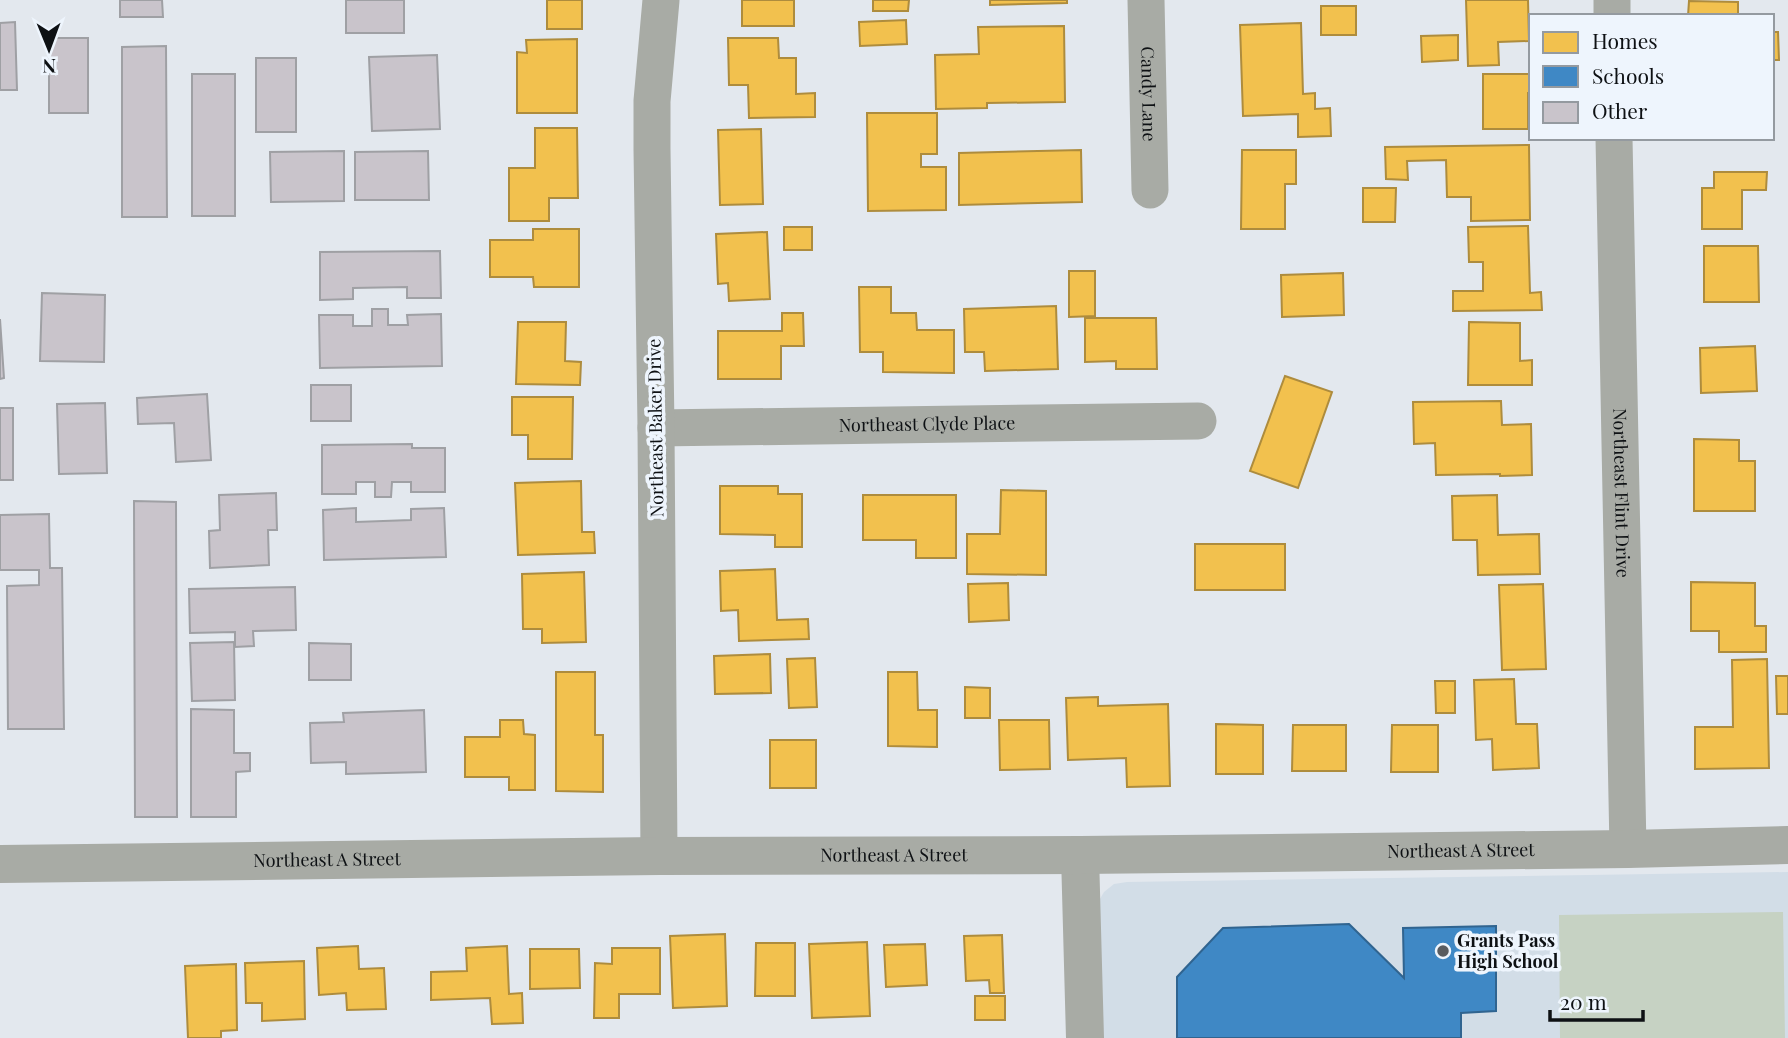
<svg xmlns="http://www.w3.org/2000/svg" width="1788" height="1038" font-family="'Playfair Display',serif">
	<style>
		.built { fill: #d2dde7 }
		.green { fill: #c6d2c3 }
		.homes { fill: #f2c14e; stroke: #ae8c3d; stroke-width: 2 }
		.schools { fill: #3f88c5; stroke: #306490; stroke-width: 2 }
		.building { fill: #c9c4cb; stroke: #9fa0a4; stroke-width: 2 }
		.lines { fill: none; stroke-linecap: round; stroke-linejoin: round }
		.minor { stroke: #a8aba5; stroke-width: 37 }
		.tertiary { stroke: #a8aba5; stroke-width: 38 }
		.poi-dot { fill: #595c60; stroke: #eef5fd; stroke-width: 2.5 }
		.labels { text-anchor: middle; stroke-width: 7; stroke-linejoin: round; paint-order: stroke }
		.street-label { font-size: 18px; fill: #0e1114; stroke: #eef5fd }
		.poi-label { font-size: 18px; font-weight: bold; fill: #0e1114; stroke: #eef5fd; text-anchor: start }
	</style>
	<rect width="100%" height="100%" fill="#e3e8ee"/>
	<polygon class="built" points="1788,872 1788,1038 1103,1038 1097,904 1104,892 1114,884 1127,882"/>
	<polygon class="green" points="1783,912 1785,1038 1560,1038 1559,915"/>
	<g class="homes">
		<rect x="547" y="0" width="35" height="29"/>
		<rect x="742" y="0" width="52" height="26"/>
		<polygon points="873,0 909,0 908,11 873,11"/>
		<polygon points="990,0 1067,0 1067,3 990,5"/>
		<polygon points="1466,0 1528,0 1529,41 1498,42 1499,65 1468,66"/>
		<polygon points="1689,1 1738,2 1738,16 1688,16"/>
		<rect x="1321" y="6" width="35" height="29"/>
		<polygon points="906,20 907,44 860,46 859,22"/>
		<polygon points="1301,23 1303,94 1315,93 1315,109 1330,108 1331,136 1298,137 1298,114 1243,116 1240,25"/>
		<polygon points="1064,26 1065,102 987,103 987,108 936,109 935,55 979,54 978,27"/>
		<polygon points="1772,32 1778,32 1779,60 1772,60"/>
		<polygon points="1458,35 1458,60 1422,62 1421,36"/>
		<polygon points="728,38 778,38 779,58 796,58 796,94 815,93 815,117 749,118 748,85 729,85"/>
		<polygon points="577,39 577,113 517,113 517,52 527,53 526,40"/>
		<polygon points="1483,74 1531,74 1531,93 1528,93 1528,129 1483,129"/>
		<polygon points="867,113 937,113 937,154 921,154 921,167 946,167 946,210 868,211"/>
		<polygon points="535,128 577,128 578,198 549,198 549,221 509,221 509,168 535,168"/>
		<polygon points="761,129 763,204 720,205 718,130"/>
		<polygon points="1529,145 1530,220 1471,221 1471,197 1447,197 1446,160 1407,161 1408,180 1386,179 1385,147"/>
		<polygon points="1081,150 1082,202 959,205 959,153"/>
		<polygon points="1242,150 1296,150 1296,184 1285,184 1285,229 1241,229"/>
		<polygon points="1714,172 1767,172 1766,190 1742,190 1742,229 1702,229 1702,188 1714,188"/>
		<polygon points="1363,188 1396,188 1395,222 1363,222"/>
		<polygon points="1528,226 1530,293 1541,292 1542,310 1453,311 1453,291 1483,291 1483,262 1469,262 1468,227"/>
		<rect x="784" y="227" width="28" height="23"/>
		<polygon points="533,229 579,229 579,287 534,287 533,277 490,277 490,240 533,240"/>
		<polygon points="767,232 770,299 729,301 728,283 718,284 716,234"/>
		<polygon points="1704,246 1758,246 1759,302 1704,302"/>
		<polygon points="1069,271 1095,271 1095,316 1069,317"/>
		<polygon points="1343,273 1344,315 1282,317 1281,275"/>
		<polygon points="859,287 891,287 891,313 916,313 917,330 954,330 954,373 883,372 883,352 860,352"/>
		<polygon points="1056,306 1058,369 985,371 984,352 965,352 964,309"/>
		<polygon points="782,313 803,313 804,346 781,346 781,379 718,379 718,331 782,331"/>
		<polygon points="1085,318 1156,318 1157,369 1116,369 1116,361 1085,362"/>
		<polygon points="518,322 566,322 565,361 581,362 580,385 516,384"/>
		<polygon points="1469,322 1520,323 1520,361 1532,360 1532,385 1468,385"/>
		<polygon points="1755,346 1757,391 1701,393 1700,348"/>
		<polygon points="1285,376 1332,392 1298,488 1250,471"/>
		<polygon points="512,397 573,397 572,459 528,459 528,435 512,435"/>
		<polygon points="1501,401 1502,425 1531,424 1532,475 1500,476 1500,474 1436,475 1435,443 1414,444 1413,402"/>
		<polygon points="1694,439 1739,440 1739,461 1755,461 1755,511 1694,511"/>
		<polygon points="581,481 582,532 594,532 595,553 518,555 515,483"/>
		<polygon points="720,486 778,486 778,494 802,494 802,547 775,547 775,535 720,534"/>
		<polygon points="1001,490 1046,491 1046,575 967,574 967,534 1000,534"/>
		<polygon points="863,495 956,495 956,558 916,558 916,540 863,540"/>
		<polygon points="1497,495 1498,535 1539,534 1540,574 1478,575 1477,540 1453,540 1452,496"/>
		<rect x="1195" y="544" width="90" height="46"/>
		<polygon points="775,569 777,620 808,619 809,639 739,641 738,610 721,611 720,571"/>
		<polygon points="584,572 586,642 542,643 542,629 523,629 522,574"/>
		<polygon points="1691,582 1755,583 1755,626 1766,626 1766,652 1719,652 1719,631 1691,631"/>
		<polygon points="1008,583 1009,620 969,622 968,584"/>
		<polygon points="1543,584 1546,669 1502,670 1499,585"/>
		<polygon points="770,654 771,693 715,694 714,656"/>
		<polygon points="815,658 817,707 789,708 787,659"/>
		<polygon points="1767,659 1769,768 1695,769 1695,727 1733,727 1732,660"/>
		<polygon points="556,672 595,672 595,735 603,735 603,792 556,791"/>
		<polygon points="888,672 917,672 918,710 937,710 937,747 888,746"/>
		<polygon points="1776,676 1788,676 1788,714 1777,714"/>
		<polygon points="1514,679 1516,724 1537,724 1539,768 1493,770 1492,739 1476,740 1474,680"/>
		<polygon points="1435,681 1455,681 1455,713 1436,713"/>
		<polygon points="965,687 990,688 990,718 965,718"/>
		<polygon points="1098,697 1098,706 1168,704 1170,786 1127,787 1126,758 1068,760 1066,698"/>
		<polygon points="500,720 523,720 524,734 535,735 535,790 509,790 509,777 465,777 465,737 500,737"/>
		<polygon points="999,720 1049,720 1050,769 1000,770"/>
		<polygon points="1216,724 1263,725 1263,774 1216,774"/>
		<polygon points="1293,725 1346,725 1346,771 1292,771"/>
		<polygon points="1392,725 1438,725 1438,772 1391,772"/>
		<rect x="770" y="740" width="46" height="48"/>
		<polygon points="725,934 727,1006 673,1008 670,936"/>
		<polygon points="1002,935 1004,993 990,993 989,980 966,981 964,936"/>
		<polygon points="867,942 870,1016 812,1018 809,944"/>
		<polygon points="756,943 795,943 795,996 755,996"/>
		<polygon points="925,944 927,985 886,987 884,945"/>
		<polygon points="358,946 359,969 384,968 386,1009 347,1010 346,993 319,995 317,948"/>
		<polygon points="507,946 509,994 522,993 523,1023 492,1024 490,998 431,1000 431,972 467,971 466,948"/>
		<polygon points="612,948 660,948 660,994 619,994 619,1018 594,1018 595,963 612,964"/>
		<polygon points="530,949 579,949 580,988 530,989"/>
		<polygon points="304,961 305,1019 262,1021 262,1003 246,1003 245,963"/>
		<polygon points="236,964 237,1030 221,1031 221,1038 188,1038 185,966"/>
		<rect x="975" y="996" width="30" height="24"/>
	</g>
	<polygon class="schools" points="1349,924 1404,978 1403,928 1496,926 1496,1011 1461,1013 1461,1038 1177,1038 1177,977 1223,928"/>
	<g class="building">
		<polygon points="120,0 162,0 163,17 120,17"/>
		<rect x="346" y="0" width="58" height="33"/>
		<polygon points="15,22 17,90 0,90 0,23"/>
		<rect x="49" y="38" width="39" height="75"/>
		<polygon points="166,46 167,217 122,217 122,47"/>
		<polygon points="437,55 440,129 372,131 369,57"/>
		<rect x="256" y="58" width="40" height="74"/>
		<rect x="192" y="74" width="43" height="142"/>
		<polygon points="344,151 344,201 271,202 270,152"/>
		<polygon points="428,151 429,200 355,200 355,152"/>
		<polygon points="440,251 441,298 407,298 407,287 353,288 353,299 320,300 320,252"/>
		<polygon points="42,293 105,295 104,362 40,361"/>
		<polygon points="372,309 388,309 388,325 408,325 407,315 441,314 442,366 320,368 319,315 353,315 353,326 372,326"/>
		<polygon points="0,319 4,378 0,379"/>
		<rect x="311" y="385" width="40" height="36"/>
		<polygon points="207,394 211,460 176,462 174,423 138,424 137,398"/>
		<polygon points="105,403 107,473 59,474 57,404"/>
		<rect x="0" y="408" width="13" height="72"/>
		<polygon points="412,444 412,448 445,448 445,492 411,492 411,482 392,482 391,497 375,497 375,482 356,482 356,494 322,494 322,445"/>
		<polygon points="276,493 277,530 268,530 269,565 210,568 209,531 220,530 219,495"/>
		<polygon points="134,501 176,502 177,817 135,817"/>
		<polygon points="356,508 356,522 411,520 411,509 444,508 446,557 324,560 323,510"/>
		<polygon points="49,514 50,568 62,568 64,729 8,729 7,586 39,585 39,570 0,570 0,515"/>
		<polygon points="295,587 296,630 253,631 254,646 235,647 235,632 190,633 189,589"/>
		<polygon points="234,642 235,700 192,701 190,643"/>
		<polygon points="309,643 351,644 351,680 309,680"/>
		<polygon points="191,709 234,710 234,753 250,753 250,771 236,772 236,817 191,817"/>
		<polygon points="424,710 426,772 346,774 346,762 311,763 310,723 344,722 343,713"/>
	</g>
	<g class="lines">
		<g class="minor">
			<path id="s1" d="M1146 0 1150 190"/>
			<polyline points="1612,0 1612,16"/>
			<path id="s2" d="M1614 138 1628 849"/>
			<path id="s3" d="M656 428 1198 421"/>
			<polyline points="659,856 656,428 652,149 652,101 661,0"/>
		</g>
		<g class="tertiary">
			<polyline points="1080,855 1085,1038"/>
			<path id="s4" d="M0 864 659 856 1080 855 1628 849 1788 845"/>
		</g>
	</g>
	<circle class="poi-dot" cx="1443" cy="951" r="7"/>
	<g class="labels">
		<g class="street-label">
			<text dy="6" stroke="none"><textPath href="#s1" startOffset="94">Candy Lane</textPath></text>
			<text dy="6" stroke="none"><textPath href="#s3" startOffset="271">Northeast Clyde Place</textPath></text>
			<text transform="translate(656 428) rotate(-91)" y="6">Northeast Baker Drive</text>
			<text dy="6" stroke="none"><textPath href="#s2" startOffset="355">Northeast Flint Drive</textPath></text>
			<text dy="6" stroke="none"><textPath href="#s4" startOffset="1461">Northeast A Street</textPath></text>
			<text dy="6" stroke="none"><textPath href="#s4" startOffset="894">Northeast A Street</textPath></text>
			<text dy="6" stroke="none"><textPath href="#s4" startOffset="327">Northeast A Street</textPath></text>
		</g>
		<g class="poi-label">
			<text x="1457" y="947">Grants Pass<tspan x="1457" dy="21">High School</tspan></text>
		</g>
	</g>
	<rect x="1529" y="14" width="245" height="126" fill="#eef5fd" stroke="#949aa0" stroke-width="2"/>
	<rect x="1543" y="32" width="35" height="21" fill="#f2c14e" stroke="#949aa0" stroke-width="2"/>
	<text x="1592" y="49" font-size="21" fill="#0e1114">Homes</text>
	<rect x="1543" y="66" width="35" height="21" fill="#3f88c5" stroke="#949aa0" stroke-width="2"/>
	<text x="1592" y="84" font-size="21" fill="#0e1114">Schools</text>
	<rect x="1543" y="102" width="35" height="21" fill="#c9c4cb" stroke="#949aa0" stroke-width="2"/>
	<text x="1592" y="119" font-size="21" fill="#0e1114">Other</text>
	<g transform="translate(49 49) rotate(179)" stroke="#eef5fd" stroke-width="5" paint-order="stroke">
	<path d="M0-5L12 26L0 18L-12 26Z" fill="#0e1114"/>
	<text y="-10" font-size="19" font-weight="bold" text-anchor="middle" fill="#0e1114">N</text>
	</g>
	<path d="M1550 1010v10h93v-10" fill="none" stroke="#0e1114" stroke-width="3.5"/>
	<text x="1560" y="1010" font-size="21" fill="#0e1114" stroke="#eef5fd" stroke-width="5" paint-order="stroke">20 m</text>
</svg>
